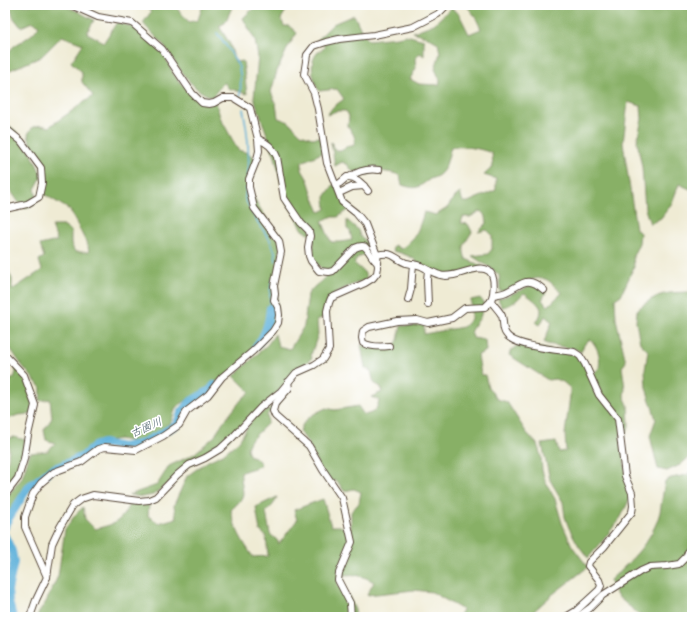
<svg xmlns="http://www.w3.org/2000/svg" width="697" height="622" font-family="'Balsamiq Sans','Klee One',sans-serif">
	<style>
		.forest { fill: #88b066; stroke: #626d42 }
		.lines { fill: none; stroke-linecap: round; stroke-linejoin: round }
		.stream { stroke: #5eb1da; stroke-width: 1.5 }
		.river { stroke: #5eb1da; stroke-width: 8 }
		.minor-casing { stroke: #564739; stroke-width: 8 }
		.minor { stroke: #fff; stroke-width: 6 }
		.labels { text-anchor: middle; stroke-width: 3.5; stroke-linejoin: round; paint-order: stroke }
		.water-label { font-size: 11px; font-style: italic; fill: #496069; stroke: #fff }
	</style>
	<rect width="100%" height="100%" fill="#fff"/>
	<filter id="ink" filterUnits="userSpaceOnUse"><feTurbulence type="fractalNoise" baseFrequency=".025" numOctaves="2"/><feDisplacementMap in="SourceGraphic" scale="8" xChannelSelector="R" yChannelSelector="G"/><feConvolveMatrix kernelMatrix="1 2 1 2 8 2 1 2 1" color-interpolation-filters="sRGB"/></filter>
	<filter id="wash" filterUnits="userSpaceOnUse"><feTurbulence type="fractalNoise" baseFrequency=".012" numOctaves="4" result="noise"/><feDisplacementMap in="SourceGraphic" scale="16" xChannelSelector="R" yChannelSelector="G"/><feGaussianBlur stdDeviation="0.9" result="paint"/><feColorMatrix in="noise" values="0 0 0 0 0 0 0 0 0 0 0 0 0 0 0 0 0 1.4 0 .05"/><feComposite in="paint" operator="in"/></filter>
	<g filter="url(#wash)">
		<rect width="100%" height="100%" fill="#efebd4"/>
		<g class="forest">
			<path d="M10 5H62L77 11 94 20 87 33 104 42 117 22C127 25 146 31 153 39 159 44 166 58 169 65 177 85 195 97 216 102L220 117 238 150 248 153 255 158 250 180 252 194 261 210 276 232 281 245 277 302V322L270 332 235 370 176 407 171 422 157 433 136 442 119 439 101 442 78 460 49 471 37 480 5 517V499L22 478 30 453 48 451 55 443 46 440 44 430 52 418 50 399 40 401 41 388 21 364 5 341V263L12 279V290L42 270 39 260 44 257 40 245 57 241 52 226H63L71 231V244L75 252H89L88 246 70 210 44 194 47 181 45 172 30 142 28 134 33 127 41 125 49 127 93 96 82 82V72L71 62 83 44 62 36 41 57 8 71C0 40 29 46 39 25L32 22 21 27 13 17Z"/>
			<path d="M143 5H174L189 22 198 20 203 5H233L225 23 219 26 230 44 235 62 243 61 247 94 228 88 224 82 212 97C187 88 177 63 162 43 156 36 148 30 143 23L151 12Z"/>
			<path d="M257 5H294L285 12 281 19 284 26H289L297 33 288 47 277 71 271 92 276 104 278 118 289 122 301 134 312 138 321 137 324 152 302 162V170L308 180 313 196 320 212 326 209 325 197 334 184 350 209 338 217H330L322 221 331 242H341L352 240 350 231 347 229V220L358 230 360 236 371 246 370 253 359 256 354 263 364 272 367 279C355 284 331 291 327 304 325 308 325 313 324 317L317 320 318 334 311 355 312 358 295 372 279 391 226 442 189 466 153 495 143 497 129 495 157 485 169 466 194 454 215 436 219 428 242 399 250 392 234 376 268 344 275 334 278 346 290 349 304 326 308 294 314 287 325 278V272L312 258 314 243 311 235 303 230 285 199 275 157 254 98 258 57 255 40 243 18Z"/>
			<path d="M466 5H557L558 7 559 5H692V190L679 184 672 203 661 218 650 224 645 209 642 167 637 141 642 119 641 106 628 102 623 143 636 229 640 233 639 243 633 256 634 267 621 295 615 299 616 319 626 362 622 367 625 388 624 396 628 405 629 427 626 434H620L630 498 621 517 601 543 588 558 579 546 569 528 565 517 563 502 550 480 542 444 556 442 559 452 566 451 565 434 570 396V388L563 382 555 379 548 380 509 355 511 350 520 344 577 355 593 374 599 368C601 357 598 347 590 339L584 345 581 352 575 349 547 344 544 342 552 322 545 316 540 325 536 323C538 320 541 315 541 311 542 305 529 296 524 293 518 299 512 306 502 307L498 299C505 296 512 294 519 291 530 287 537 278 546 292L542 300 548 306 562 293C557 289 551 281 545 279 531 274 515 292 500 291L499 275 492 269 472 256 488 254 492 249V235L487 230 478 232 487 223 486 217 481 211 470 217H463L461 223 468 224 472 232C465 243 461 247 466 259L482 266 476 273 440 275 422 269 413 258 401 253 392 251 394 245 401 249C417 237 418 231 424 212L436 215 447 208 454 198 460 193 463 202H468L496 190V179L484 175 493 167 492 153C478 148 466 146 451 147 448 156 447 169 439 175 436 177 433 178 430 179 417 188 418 190 402 185L400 175C389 172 379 169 368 175L352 171 348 165 342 162 335 166 331 142 335 150H343L347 146H353C358 138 352 133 348 126L349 116 346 111H336L327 115 333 107 344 99 337 89 319 91C314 82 309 66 315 56 317 52 321 50 325 47L318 39 333 24 354 15 363 34 369 40 397 37 406 35 424 40V56L420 53 415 59 416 68 410 79 419 84 439 85 440 80 435 69 440 53 438 43 428 37 413 32 434 24 451 8 459 14 469 34 481 29 475 16Z"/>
			<path d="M5 123C25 134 33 157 42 176L35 189 37 198 35 204 25 209C17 203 14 192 5 186Z"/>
			<path d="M690 292 692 293V455L680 465 667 471 658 469 650 436 656 419 646 388 645 370 648 351 640 343 636 322 637 310C659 292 663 293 690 292Z"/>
			<path d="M480 298 484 303 480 318 471 330 473 338 485 340 486 351 478 355 481 375H485L488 387 497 399 507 402 526 432 537 444 541 456 542 470 546 483 555 499 562 523 572 546 588 567 553 594 534 611 533 617H458L463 610 432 592 414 590 367 595 374 582C364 576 355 574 344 575L337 585 348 594 355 610 356 617H36L46 602 58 576 65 529 76 514 83 507 85 519 95 529C114 524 121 523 129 504H149L148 516 159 523 176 518 174 505 187 476 208 461 223 454 239 441 253 418 275 405 267 415 268 423 250 441 247 448 249 455 256 458 261 464C254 470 249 468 241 473 240 481 245 493 242 498 239 503 234 507 231 510 234 528 243 542 253 557L268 556 266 536 260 531 256 507 277 497 273 505 266 512 270 534 277 540 279 544 297 520 294 510 323 499 331 526H340L348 530 351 529V512L359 503 361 492 354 489 344 491 337 481H328C315 467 313 446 300 432 302 419 315 413 326 408L335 410 358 406 364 415C374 413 377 410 379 400L371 397 382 392 381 387 374 383 371 371 365 368 361 345 374 348 394 347 398 340 401 326 424 325V334L463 327 471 319V300Z"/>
			<polygon points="15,364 28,378 34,401 31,414 18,415 5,420 5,382 14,378 16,372"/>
			<path d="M14 437 25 440C21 462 17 476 5 495V462L8 461 9 449 7 439Z"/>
			<path d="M692 469V617H642L617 596 610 580C631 561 653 540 660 512 662 502 663 491 665 481L671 478 687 475Z"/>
		</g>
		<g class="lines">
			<g class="stream">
				<path d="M217 33C222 39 237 61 239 68 241 77 241 87 240 96"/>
				<path d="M243 109C248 132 250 152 248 176"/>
				<polyline points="246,188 245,199 257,221 270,240 275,252 276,261"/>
				<polyline points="270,308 270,293 272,279"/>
			</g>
			<g class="river">
				<path d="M256 346C266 335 269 322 270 308"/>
				<polyline points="5,527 6,523 29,486 52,469 72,461 83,456 94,446 103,443 122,447 139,444 158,435 176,425 181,413 191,401 210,390 214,385"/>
				<polyline points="5,536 12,551 14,562 8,590 9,602 13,617"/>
			</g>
		</g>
	</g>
	<g filter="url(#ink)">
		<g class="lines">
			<defs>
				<g id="minor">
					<path d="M71 5 98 17 132 23 162 49 192 93 202 103 209 104 214 103 223 98H234L250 108 258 139C267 143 273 147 277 157L284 198 301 223 309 231 310 236 308 247 309 256 311 261 319 271 329 272 333 271 355 248C366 243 366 248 371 255 373 258 375 261 378 263"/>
					<polyline points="5,128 21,141 41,168 42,183 39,197 27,204 5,209"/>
					<path d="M349 177C358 171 368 168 379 170"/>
					<path d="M336 185 340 183 347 177C356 176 363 184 368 191"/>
					<polyline points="339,193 352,187 364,186"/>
					<path d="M377 255C394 251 393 258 406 263 410 264 416 264 421 266 427 269 433 273 440 275 455 280 477 262 489 271 496 277 494 293 491 301 494 306 500 311 502 316 504 322 502 329 506 334 514 347 559 350 574 352L580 356 585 364 599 395 618 419 625 476 632 493 633 506 632 512 604 547 589 562 588 566 599 580 601 586 599 590 576 611 566 617"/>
					<path d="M493 295C497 294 502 294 506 292 522 285 526 274 544 290"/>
					<polyline points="408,300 411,289 413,264"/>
					<polyline points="428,304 427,280 428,270"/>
					<path d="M389 346C380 347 371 347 363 343L362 338 363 331 369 327 397 321 417 320 428 323 452 318 465 308 485 307 491 301"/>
					<polyline points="5,355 24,375 35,405 28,435 24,459 18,478 5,495"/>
					<polyline points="288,382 289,388 275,404 273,411 275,416 309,446 323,470 342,498 352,542 339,573 338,580 350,603 351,617"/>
					<polyline points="47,577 25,527 25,517 33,494 41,483 54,472 81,462 98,449 105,447 136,450 163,436 179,425 187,411 208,395 222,377 253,351 273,331 278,323 279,315 278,307 274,300 275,294 274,286 281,252 279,241 254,208 249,187 249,179 257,159 259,151 258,139"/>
					<polyline points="30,617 36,600 47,577 52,544 60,527 73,505 81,499 93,495 139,501 149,500 156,497 177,475 189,465 205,458 220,449 232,438 261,407 281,391 296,373 314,365 323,359 329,349 327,311 329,303 331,298 365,283 373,278 377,273 378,267 377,255 365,224 356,213 342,202 327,163 318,109 314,93 304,74 307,55 314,46 326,42 339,39 374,35 413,27 438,14 447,5"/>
					<polyline points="578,617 590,608 603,595 641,571 650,567 667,566 679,564 686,557 692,542"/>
				</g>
			</defs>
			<use href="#minor" class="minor-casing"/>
			<use href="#minor" class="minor"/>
		</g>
	</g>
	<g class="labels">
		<g class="water-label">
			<text transform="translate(146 427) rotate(-24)" y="4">古園川</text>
		</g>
	</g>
	<rect width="697" height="622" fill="none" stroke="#fff" stroke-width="20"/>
</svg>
